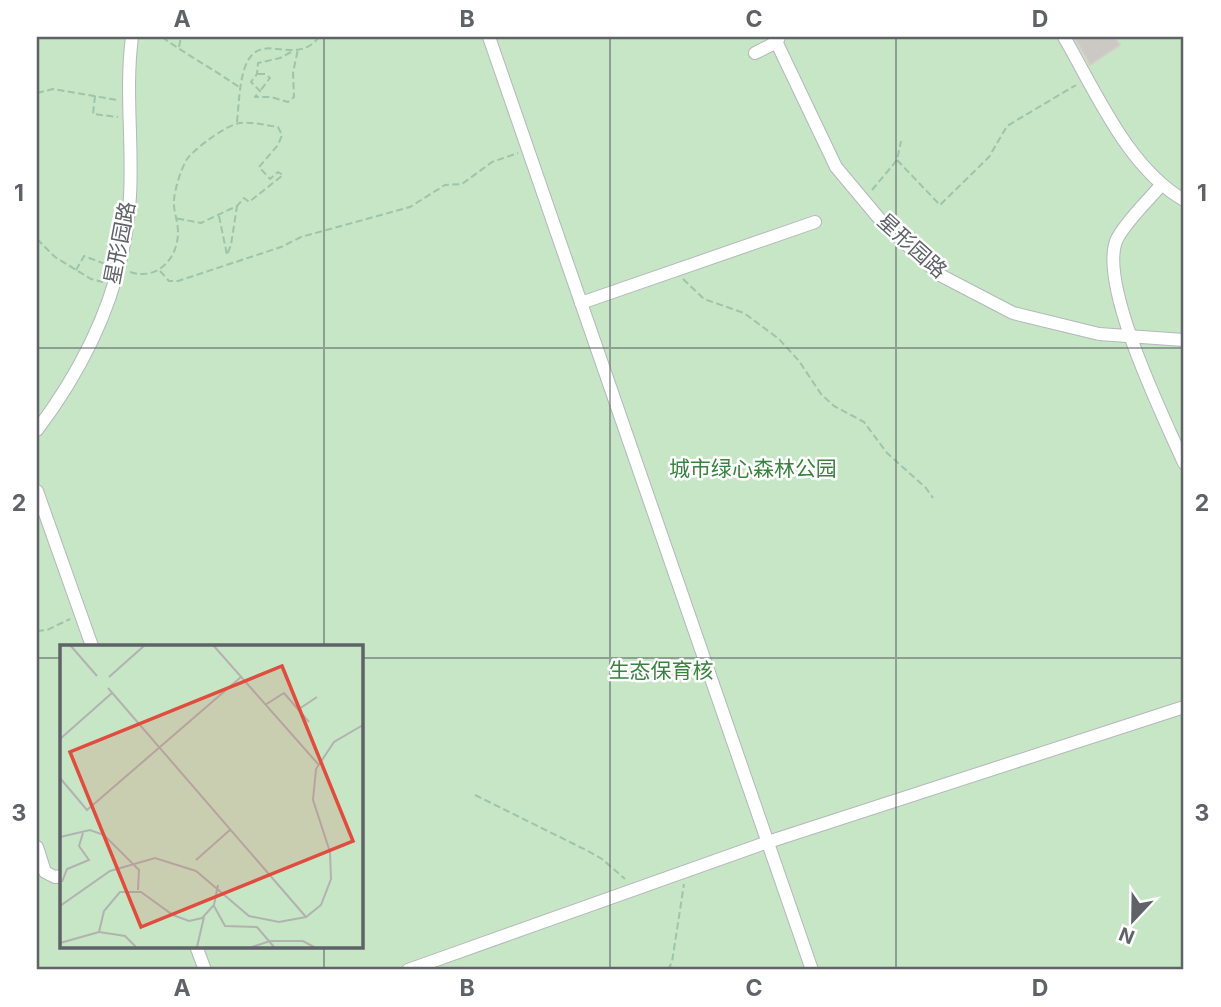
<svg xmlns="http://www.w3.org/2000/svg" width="1221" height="1007" font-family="Inter,'Noto Sans SC',sans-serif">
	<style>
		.green { fill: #c6e6c6; fill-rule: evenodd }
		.building { fill: #ccc9c4; stroke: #d4d0c6; stroke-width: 2 }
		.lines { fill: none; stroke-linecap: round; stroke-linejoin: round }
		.minor-casing { stroke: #b4b7bb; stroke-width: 14 }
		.path { stroke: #9ec4a9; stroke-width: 2; stroke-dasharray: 7 3.5; stroke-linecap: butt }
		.minor { stroke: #fff; stroke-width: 12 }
		.grid { fill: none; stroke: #5f6267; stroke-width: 2; stroke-opacity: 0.55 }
		.labels { text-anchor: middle; stroke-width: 5; stroke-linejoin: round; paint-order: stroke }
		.street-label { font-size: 21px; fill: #5f6267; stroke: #fff }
		.park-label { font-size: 21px; fill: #3a823f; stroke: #fff }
		.inset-road { fill: none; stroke: #b2b2b0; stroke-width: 2 }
		.view { fill: #e04c3d; fill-opacity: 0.15; stroke: #e04c3d; stroke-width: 3.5 }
		.inset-edge { fill: none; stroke: #5f6267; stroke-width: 3.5 }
		.neatline { fill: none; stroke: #5f6267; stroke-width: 2.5 }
		.grid-label { font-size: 23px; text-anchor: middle; font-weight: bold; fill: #5f6267 }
	</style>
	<rect width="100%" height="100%" fill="#f0eee7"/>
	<path class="green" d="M37 37H1184V970H37ZM61 646H360V946H61Z"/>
	<polygon class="building" points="1074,37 1115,37 1120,45 1090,65"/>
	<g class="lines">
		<defs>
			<g id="minor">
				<polyline points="489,37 812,970"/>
				<polyline points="774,37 836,167 882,222 940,275 1013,313 1099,334 1184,340"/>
				<path d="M1064 37C1096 92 1128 168 1184 200"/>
				<polyline points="755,53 777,42 779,37"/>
				<path d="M1161 185C1147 202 1127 220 1117 239 1097 282 1164 418 1184 463"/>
				<polyline points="581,303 815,222"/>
				<path d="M37 430C89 361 125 283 130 196 133 143 125 90 132 37"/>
				<polyline points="37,491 92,646"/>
				<polyline points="37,847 45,872 55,877 61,876"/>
				<polyline points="196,946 205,970"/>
				<polyline points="408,970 768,842 1184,707"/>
			</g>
		</defs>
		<use href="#minor" class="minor-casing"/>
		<g class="path">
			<path d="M162 37C187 55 213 69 239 87"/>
			<polyline points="179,47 181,37"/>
			<polyline points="291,52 280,58 258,63 257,74 251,82 260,91 255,97 271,97 288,102 294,97 293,73 298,49"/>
			<polyline points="258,74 265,74 270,78 260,91"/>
			<polyline points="37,93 53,89 117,100"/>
			<polyline points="95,96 93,114 118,117"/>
			<path d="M237 122C239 103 239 85 245 67 260 27 294 69 319 37"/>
			<polyline points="897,160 940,205 989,157 1007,126 1076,85"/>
			<polyline points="872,190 897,160 901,141"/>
			<polyline points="219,216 227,255 231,245 237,206"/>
			<polyline points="37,239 55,257 91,279 103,282"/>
			<polyline points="76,270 84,256 108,265"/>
			<polyline points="160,271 169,281 178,281 281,247 301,237 410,207 445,185 462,184 492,162 518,153"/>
			<path d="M130 272C157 281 178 259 178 232 178 221 173 210 174 200 175 188 181 169 187 159 195 148 228 124 240 123 253 122 265 125 278 127L282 135 278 145 259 167 270 179 278 172 283 175 249 202 244 198 237 206 201 223 175 218"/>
			<polyline points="683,279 704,299 744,313 779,339 799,361 821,394 834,406 864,422 887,453 926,488 933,498"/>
			<polyline points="37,631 47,630 70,619"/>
			<polyline points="475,795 588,851 602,859 625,879"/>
			<polyline points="668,970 672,962 684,884"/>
		</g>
		<use href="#minor" class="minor"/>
	</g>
	<path class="grid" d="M324 37V646M610 37V970M896 37V970M37 348H1184M37 658H61M360 658H1184M324 946V970"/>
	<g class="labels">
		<g class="street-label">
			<text transform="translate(120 243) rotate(-79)" y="7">星形园路</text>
			<text transform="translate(912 246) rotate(42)" y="7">星形园路</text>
		</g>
		<g class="park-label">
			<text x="753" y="476">城市绿心森林公园</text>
			<text x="661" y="678">生态保育核</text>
		</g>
	</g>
	<g transform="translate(60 645)">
		<rect width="303" height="303" fill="#f0eee7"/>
		<path d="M0 0H303V302H0Z" fill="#c6e6c6"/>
		<path class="inset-road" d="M10 0 37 31M153 0 258 119M49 32 85 0M48 43 246 272M205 60 224 48 249 77M239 64 257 52M0 94 52 48M0 133 27 165 181 32M0 192 30 185 44 190 79 225 78 245M136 215 171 184M2 237 7 224 29 215 19 201 23 188M0 261 50 226 95 213 136 226 189 271 219 277 246 272 261 260 271 234 270 207 253 155 256 124 274 97 303 80M154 261 165 281 197 282 214 302M0 298 39 287M76 302 65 291 39 287 44 266 60 247H81L113 270 129 276 142 273 154 260 158 240M137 302 144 272M192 302 210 296H243L254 302"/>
		<path class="view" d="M222 21 293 196 81 282 10 107Z"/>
		<rect width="303" height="303" class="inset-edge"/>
	</g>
	<rect width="1221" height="1007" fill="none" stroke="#ffffff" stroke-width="77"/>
	<g transform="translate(1133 920) rotate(202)" stroke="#ffffff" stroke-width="5" paint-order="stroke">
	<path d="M0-5L12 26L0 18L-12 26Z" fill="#5f6267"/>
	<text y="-10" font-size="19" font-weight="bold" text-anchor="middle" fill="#5f6267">N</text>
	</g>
	<rect x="38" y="38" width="1144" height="930" class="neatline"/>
	<g class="grid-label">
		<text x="182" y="27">A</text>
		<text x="467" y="27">B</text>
		<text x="754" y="27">C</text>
		<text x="1040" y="27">D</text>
		<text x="19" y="201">1</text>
		<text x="1202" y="201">1</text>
		<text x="19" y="511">2</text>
		<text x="1202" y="511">2</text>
		<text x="19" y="821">3</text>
		<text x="1202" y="821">3</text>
		<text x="182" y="996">A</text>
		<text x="467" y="996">B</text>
		<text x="754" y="996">C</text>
		<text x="1040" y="996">D</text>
	</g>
</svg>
